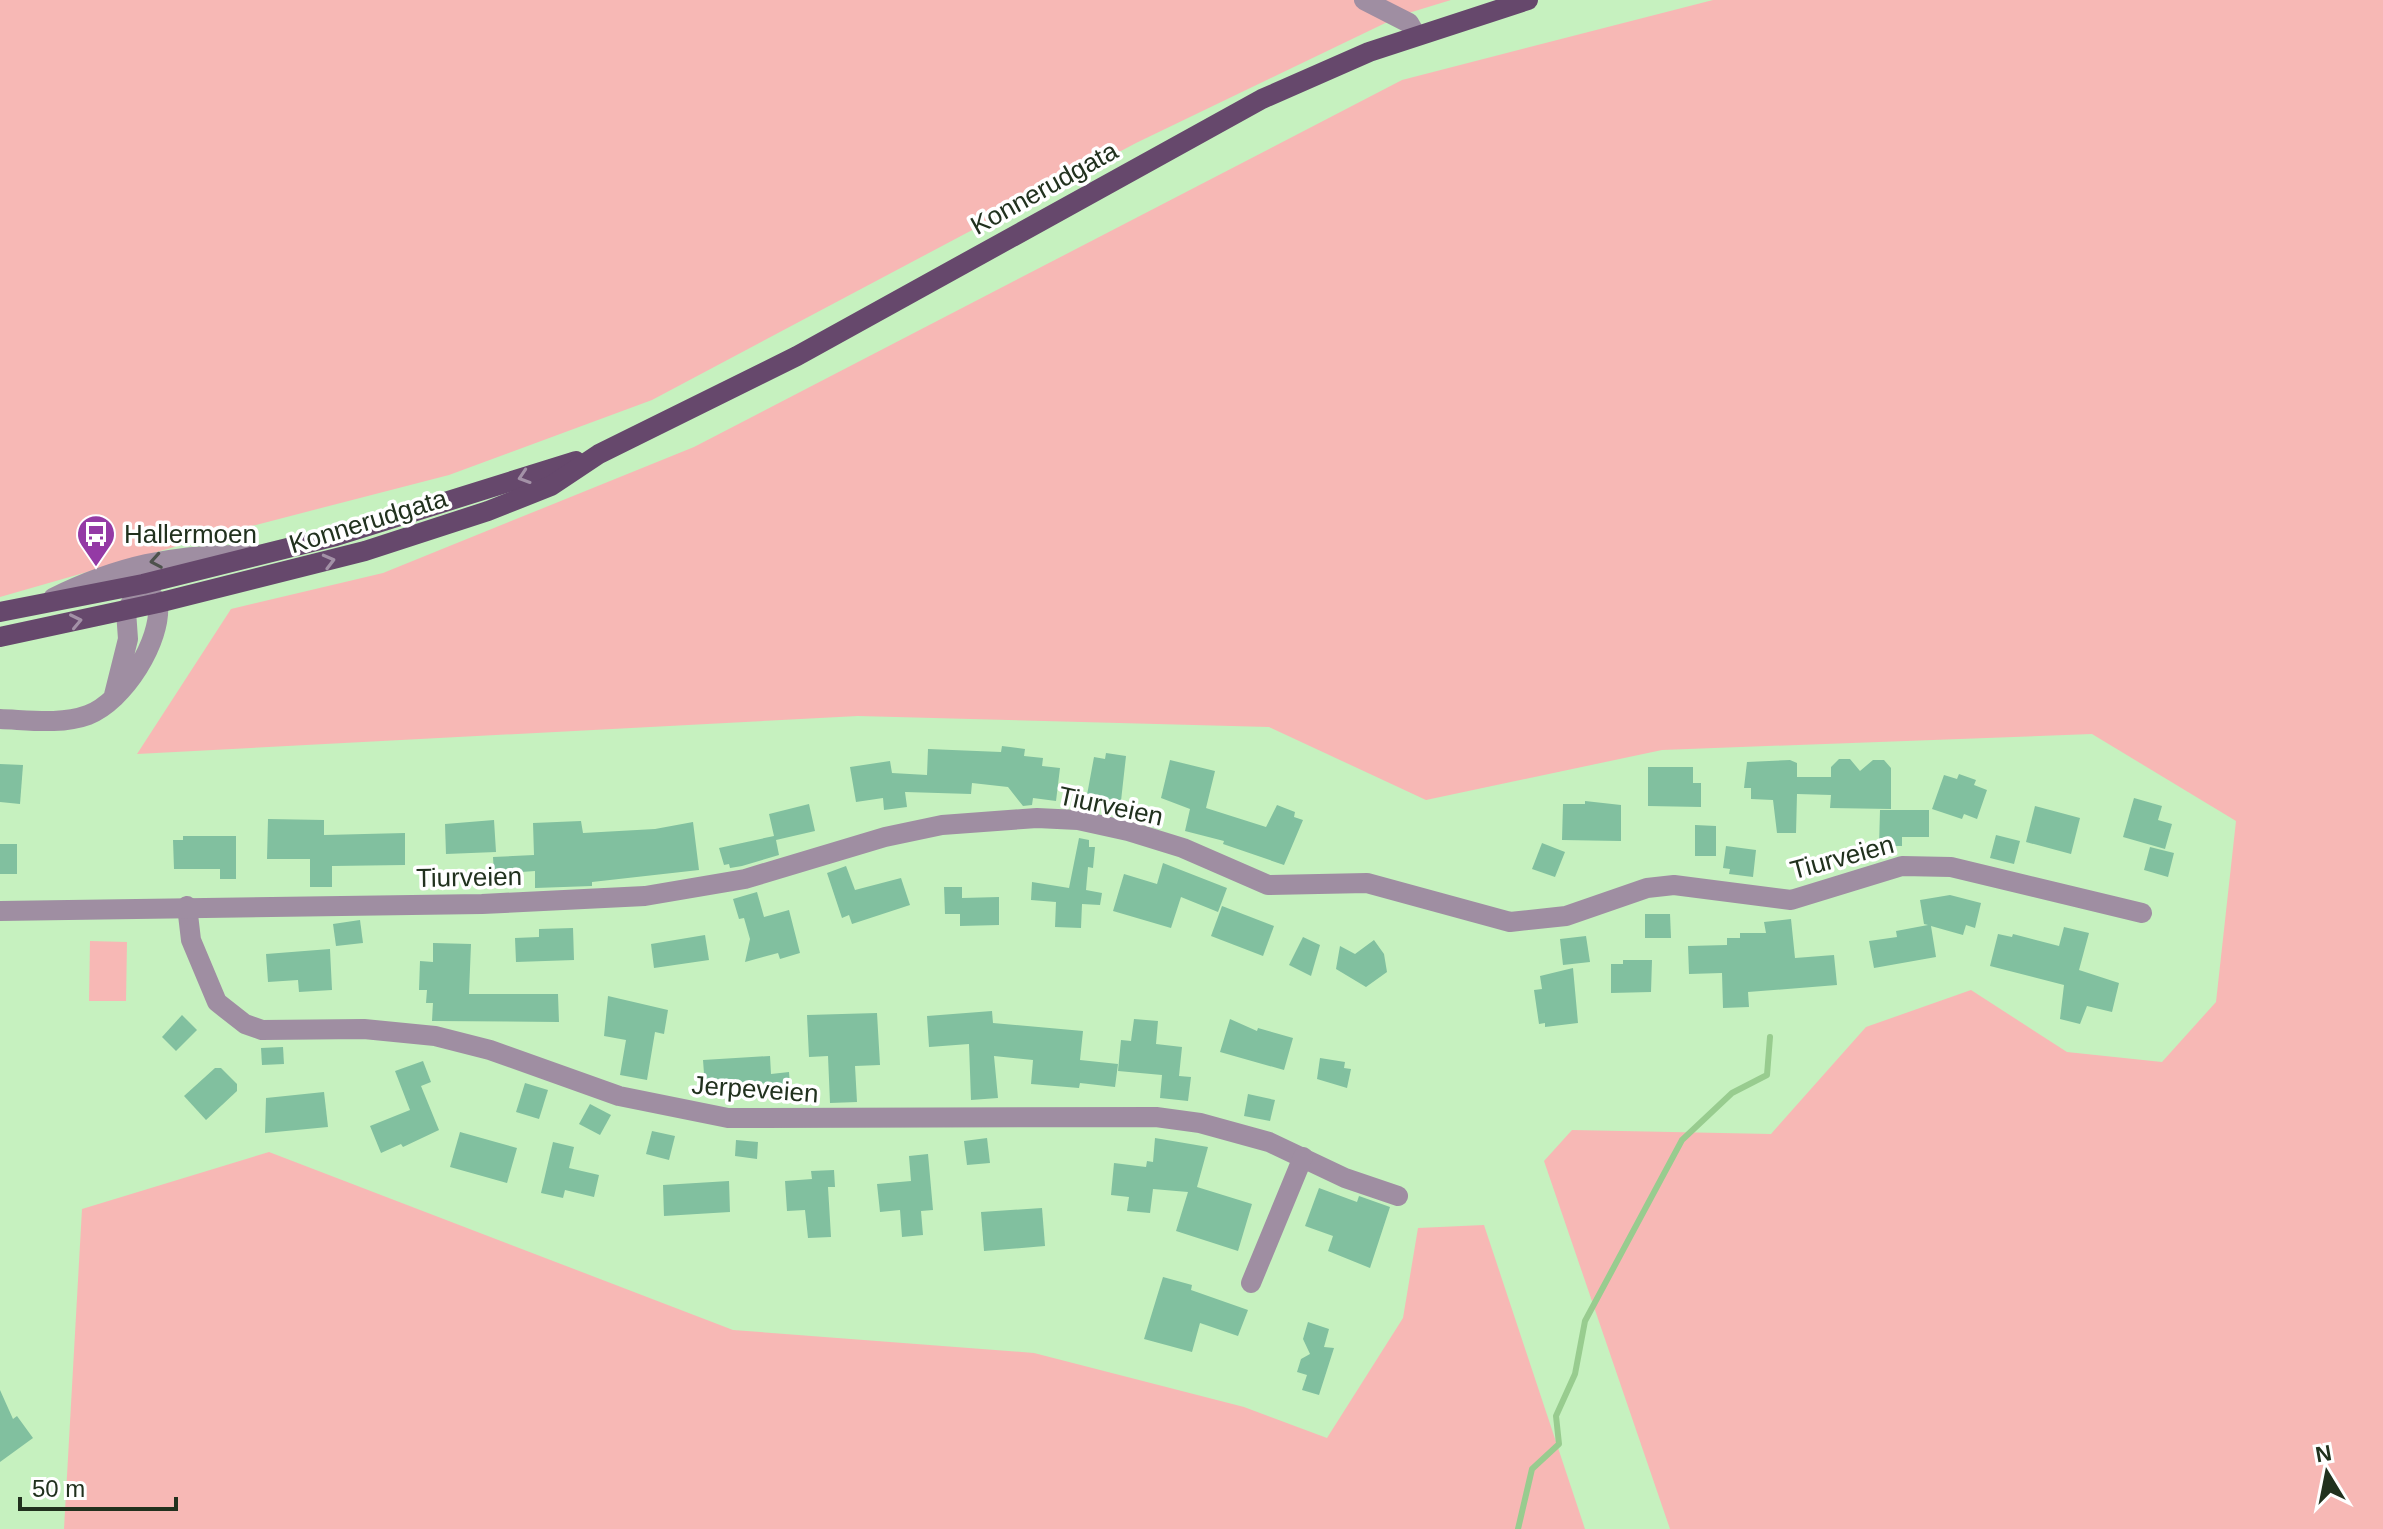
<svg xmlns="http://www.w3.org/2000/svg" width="2383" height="1529" font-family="Helvetica,sans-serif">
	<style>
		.green { fill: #f7b8b5 }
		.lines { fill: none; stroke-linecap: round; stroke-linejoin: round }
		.stream { stroke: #98cc8f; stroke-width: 6 }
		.building { fill: #81c09f }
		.minor { stroke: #9f8ea2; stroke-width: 20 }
		.major { stroke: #66486c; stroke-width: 20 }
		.oneway { stroke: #a391a7 }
		.oneway2 { stroke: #4d524c }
		.labels { text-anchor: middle; stroke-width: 7; stroke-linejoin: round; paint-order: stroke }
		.street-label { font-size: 26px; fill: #21311e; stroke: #fff }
		.poi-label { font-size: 26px; fill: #21311e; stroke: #fff; text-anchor: start }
	</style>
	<rect width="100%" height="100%" fill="#c6f1bf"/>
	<g class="green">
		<polygon points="0,0 1451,0 1402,15 1136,143 652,400 449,475 209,537 0,597"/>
		<polygon points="1713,0 2383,0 2383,1529 1670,1529 1544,1161 1572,1130 1771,1134 1866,1027 1971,990 2067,1052 2162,1062 2216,1002 2236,821 2092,734 1662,750 1426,800 1269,727 858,716 137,754 231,609 383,573 694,447 1402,80"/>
		<polygon points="90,941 127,942 126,1001 89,1001"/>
		<polygon points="269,1152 733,1330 1034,1353 1244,1407 1327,1438 1403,1318 1418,1228 1484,1225 1585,1529 64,1529 82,1209"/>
	</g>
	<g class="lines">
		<polyline class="stream" points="1518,1529 1532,1469 1559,1444 1556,1416 1575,1374 1585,1321 1682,1140 1732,1093 1767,1075 1770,1037"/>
	</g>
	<g class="building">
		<polygon points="1002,746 1025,749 1024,756 1043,758 1042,766 1060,768 1056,801 1033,798 1032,805 1023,806 1008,787 972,783 971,794 905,792 907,807 884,810 883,798 856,802 850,767 890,761 892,773 927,775 928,749 1001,752"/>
		<polygon points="1106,753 1126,756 1121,801 1087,795 1094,757 1105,759"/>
		<polygon points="1839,759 1850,759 1860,771 1873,760 1884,760 1891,768 1891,809 1830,808 1831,795 1797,794 1796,833 1777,833 1773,800 1751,799 1751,788 1744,788 1747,762 1790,760 1797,763 1797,777 1831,777 1831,767"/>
		<polygon points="1170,760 1215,771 1206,808 1266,827 1277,805 1295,812 1294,817 1303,820 1284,865 1223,844 1224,841 1185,831 1190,809 1161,798"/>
		<polygon points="0,764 23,765 20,804 0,802"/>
		<polygon points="1648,767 1693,767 1693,783 1701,783 1701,807 1648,806"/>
		<polygon points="1959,774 1976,780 1974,785 1987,790 1977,819 1964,814 1962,819 1932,809 1944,775 1957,779"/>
		<polygon points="2134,798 2162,806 2158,820 2172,824 2165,849 2123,837"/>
		<polygon points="1585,801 1621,805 1621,841 1562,840 1563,804 1585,804"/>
		<polygon points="809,804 815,831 776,840 779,855 742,866 730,868 729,864 724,865 719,848 774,836 769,814"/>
		<polygon points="2035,806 2080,818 2071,854 2026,842"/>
		<polygon points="1880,810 1929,810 1929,837 1902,837 1902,846 1879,846"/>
		<polygon points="268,819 324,820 324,835 405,833 405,865 332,866 332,887 310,887 310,859 267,859"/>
		<polygon points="494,820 496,852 446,854 445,824"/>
		<polygon points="581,821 583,833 655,829 693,822 699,870 592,882 592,886 535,888 535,871 494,874 493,857 534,855 533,823"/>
		<polygon points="1695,825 1716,826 1716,856 1695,856"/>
		<polygon points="1996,835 2020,841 2014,864 1990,858"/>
		<polygon points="183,836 236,836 236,879 220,879 220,869 174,869 173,840 183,840"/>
		<polygon points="1079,838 1089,840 1089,847 1095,847 1093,868 1088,867 1086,890 1102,893 1100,905 1082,904 1081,928 1055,927 1056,902 1031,900 1032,882 1069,888"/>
		<polygon points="1542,843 1565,852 1555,877 1532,869"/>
		<rect x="0" y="844" width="17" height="30"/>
		<polygon points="1726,846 1756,850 1753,877 1729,874 1730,869 1723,868"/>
		<polygon points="2150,847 2174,853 2168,877 2144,870"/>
		<polygon points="1163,863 1227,888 1218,912 1181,897 1171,928 1113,911 1124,874 1157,884"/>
		<polygon points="846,866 855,890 901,878 910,905 852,924 849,915 842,918 827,873"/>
		<polygon points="944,887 962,887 962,898 999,897 999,925 960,926 960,914 945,914"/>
		<polygon points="757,892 764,917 789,910 800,953 780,959 778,953 745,962 750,939 744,918 739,919 733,899"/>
		<polygon points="1950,895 1981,903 1975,928 1966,925 1963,935 1931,926 1936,957 1874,968 1869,941 1897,937 1896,931 1928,925 1924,924 1920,900"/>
		<polygon points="1222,906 1274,926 1263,956 1211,936"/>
		<polygon points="1645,914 1670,914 1671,938 1645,938"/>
		<polygon points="1791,919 1795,958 1834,955 1837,985 1748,992 1749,1007 1723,1008 1722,973 1689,974 1688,946 1727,945 1727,938 1740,938 1740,933 1766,933 1764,922"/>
		<polygon points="360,920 363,943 336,946 333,924"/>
		<polygon points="2064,927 2089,933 2079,970 2119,983 2112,1012 2087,1006 2080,1024 2060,1019 2064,985 1990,966 1998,934 2012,937 2013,934 2059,946"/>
		<polygon points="573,928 574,960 516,962 515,938 539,937 539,929"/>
		<polygon points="705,935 709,960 654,968 651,944"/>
		<polygon points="1586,936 1590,962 1563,965 1560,939"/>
		<polygon points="1303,937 1320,945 1311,976 1289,965"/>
		<polygon points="1374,940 1384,954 1387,972 1366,987 1336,969 1340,946 1355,954"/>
		<polygon points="433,943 471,944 469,994 558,994 559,1022 432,1021 433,1003 426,1003 427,990 419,990 420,961 433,962"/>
		<polygon points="330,949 332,990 299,992 298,980 268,982 266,954"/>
		<polygon points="1623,960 1652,960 1651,992 1611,993 1611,964 1623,964"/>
		<polygon points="1573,968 1578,1023 1545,1027 1545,1023 1539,1024 1534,990 1542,989 1540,976"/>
		<polygon points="608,996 668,1010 664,1034 655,1032 647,1080 620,1075 626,1040 604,1036"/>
		<polygon points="992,1011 993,1023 1083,1031 1080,1060 1118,1064 1115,1087 1080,1083 1079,1088 1031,1084 1033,1060 994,1056 998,1098 971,1100 969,1044 929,1047 927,1016"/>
		<polygon points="877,1013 880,1065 855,1066 857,1102 830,1103 828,1056 809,1057 807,1015"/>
		<polygon points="182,1015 197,1030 176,1051 162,1037"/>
		<polygon points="1134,1019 1158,1021 1156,1044 1182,1047 1179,1076 1191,1077 1188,1101 1160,1098 1162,1075 1118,1071 1121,1040 1131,1041"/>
		<polygon points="1230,1019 1257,1031 1258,1028 1293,1038 1284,1070 1220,1052"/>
		<polygon points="283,1047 284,1064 262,1065 261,1048"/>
		<polygon points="770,1056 771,1074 789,1072 791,1099 772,1100 771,1083 705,1087 703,1060"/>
		<polygon points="1320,1058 1345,1062 1344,1068 1351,1069 1347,1088 1317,1079"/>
		<polygon points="423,1061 431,1082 421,1086 439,1130 403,1147 401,1144 381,1153 370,1126 410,1110 395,1071"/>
		<polygon points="215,1068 221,1068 237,1084 237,1091 206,1120 184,1096"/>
		<polygon points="525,1083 548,1090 539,1119 516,1112"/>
		<polygon points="324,1092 328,1127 265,1133 266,1098"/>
		<polygon points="1248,1094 1275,1100 1270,1121 1244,1116"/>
		<polygon points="590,1104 611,1115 600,1135 579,1124"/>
		<polygon points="652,1131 675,1136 669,1160 646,1154"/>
		<polygon points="460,1132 517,1148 507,1183 450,1167"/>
		<polygon points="987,1138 990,1163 967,1165 964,1141"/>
		<polygon points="1155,1138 1208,1147 1197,1187 1252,1204 1238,1251 1176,1231 1188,1192 1153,1189 1150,1213 1127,1211 1129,1197 1111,1195 1114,1163 1146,1167 1147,1161 1153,1162"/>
		<polygon points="736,1140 758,1142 757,1159 735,1156"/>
		<polygon points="553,1142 574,1147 569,1168 599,1175 594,1197 565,1190 563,1198 541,1193"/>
		<polygon points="928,1154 933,1210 921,1211 923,1235 902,1237 900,1210 880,1212 877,1184 911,1181 909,1156"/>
		<polygon points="834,1170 835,1187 828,1187 831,1237 808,1238 805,1210 787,1211 785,1181 812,1179 811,1171"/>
		<polygon points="729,1181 730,1212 664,1216 663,1185"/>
		<polygon points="1319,1188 1357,1202 1359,1196 1390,1207 1370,1268 1328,1251 1333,1236 1305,1226"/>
		<polygon points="1042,1208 1045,1246 984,1251 981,1212"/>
		<polygon points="1163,1277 1192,1285 1191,1290 1248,1310 1238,1336 1200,1323 1192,1352 1144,1339"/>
		<polygon points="1308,1322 1329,1329 1324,1347 1334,1348 1319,1395 1302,1390 1307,1375 1297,1372 1301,1359 1310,1354 1303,1339"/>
		<polygon points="0,1390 13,1419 17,1416 33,1438 0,1462"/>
	</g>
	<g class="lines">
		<g class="minor">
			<polyline points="1364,0 1409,23 1416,35"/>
			<path d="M53 598C118 566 173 554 246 555"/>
			<path d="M0 719C28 720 61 725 88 715 124 701 162 641 158 603L143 584 126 611 128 639 114 695"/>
			<polyline points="187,906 191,940 217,1002 245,1024 262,1030 364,1029 435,1036 490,1050 619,1096 728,1118 1156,1117 1200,1123 1269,1142 1345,1178 1398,1196"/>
			<polyline points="0,911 482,904 645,896 745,879 885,837 942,825 1037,818 1078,820 1128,831 1183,848 1268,885 1367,883 1510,922 1566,916 1647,888 1674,885 1791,900 1902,866 1951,867 2142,913"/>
			<polyline points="1251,1283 1303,1157"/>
		</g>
		<g class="major">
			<polyline points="0,612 143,584 336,536 576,461"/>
			<polyline points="0,637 158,603 365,551 488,511 551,486 599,454 797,356 1262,99 1369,52 1528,0"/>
		</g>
	</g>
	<defs><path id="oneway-chevron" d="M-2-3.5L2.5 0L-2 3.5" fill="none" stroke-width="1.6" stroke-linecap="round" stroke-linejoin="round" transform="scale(2)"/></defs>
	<g class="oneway">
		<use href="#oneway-chevron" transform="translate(524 477) rotate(162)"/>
		<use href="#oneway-chevron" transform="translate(329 561) rotate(-15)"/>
		<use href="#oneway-chevron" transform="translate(76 621) rotate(-12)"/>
	</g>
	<use class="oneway2" href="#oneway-chevron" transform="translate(156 561) rotate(170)"/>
	<defs>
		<symbol id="bus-pin" viewBox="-11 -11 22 30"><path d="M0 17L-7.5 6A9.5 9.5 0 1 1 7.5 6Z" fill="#943aa5" stroke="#fff"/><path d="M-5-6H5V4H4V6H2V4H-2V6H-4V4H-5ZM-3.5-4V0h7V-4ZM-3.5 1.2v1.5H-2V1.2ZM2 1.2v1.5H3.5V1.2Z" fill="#fff"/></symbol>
	</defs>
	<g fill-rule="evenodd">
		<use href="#bus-pin" x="74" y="512" width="44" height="60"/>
	</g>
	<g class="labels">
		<g class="street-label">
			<text transform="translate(1044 188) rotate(-29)" y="9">Konnerudgata</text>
			<text transform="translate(368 521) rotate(-17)" y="9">Konnerudgata</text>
			<text transform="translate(1111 806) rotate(12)" y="9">Tiurveien</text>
			<text transform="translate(1842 857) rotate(-15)" y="9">Tiurveien</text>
			<text transform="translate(469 877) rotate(-1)" y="9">Tiurveien</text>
			<text transform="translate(755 1089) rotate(4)" y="9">Jerpeveien</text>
		</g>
		<g class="poi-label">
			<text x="124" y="543">Hallermoen</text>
		</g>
	</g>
	<g transform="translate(2327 1473) rotate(350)" stroke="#ffffff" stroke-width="6" paint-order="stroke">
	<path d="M0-6L14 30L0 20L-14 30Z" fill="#21311e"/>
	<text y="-12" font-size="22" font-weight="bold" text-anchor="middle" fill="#21311e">N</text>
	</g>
	<path d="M20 1497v12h156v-12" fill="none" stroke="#21311e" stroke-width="4"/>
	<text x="32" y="1497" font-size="24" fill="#21311e" stroke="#ffffff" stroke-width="6" paint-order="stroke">50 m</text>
</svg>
